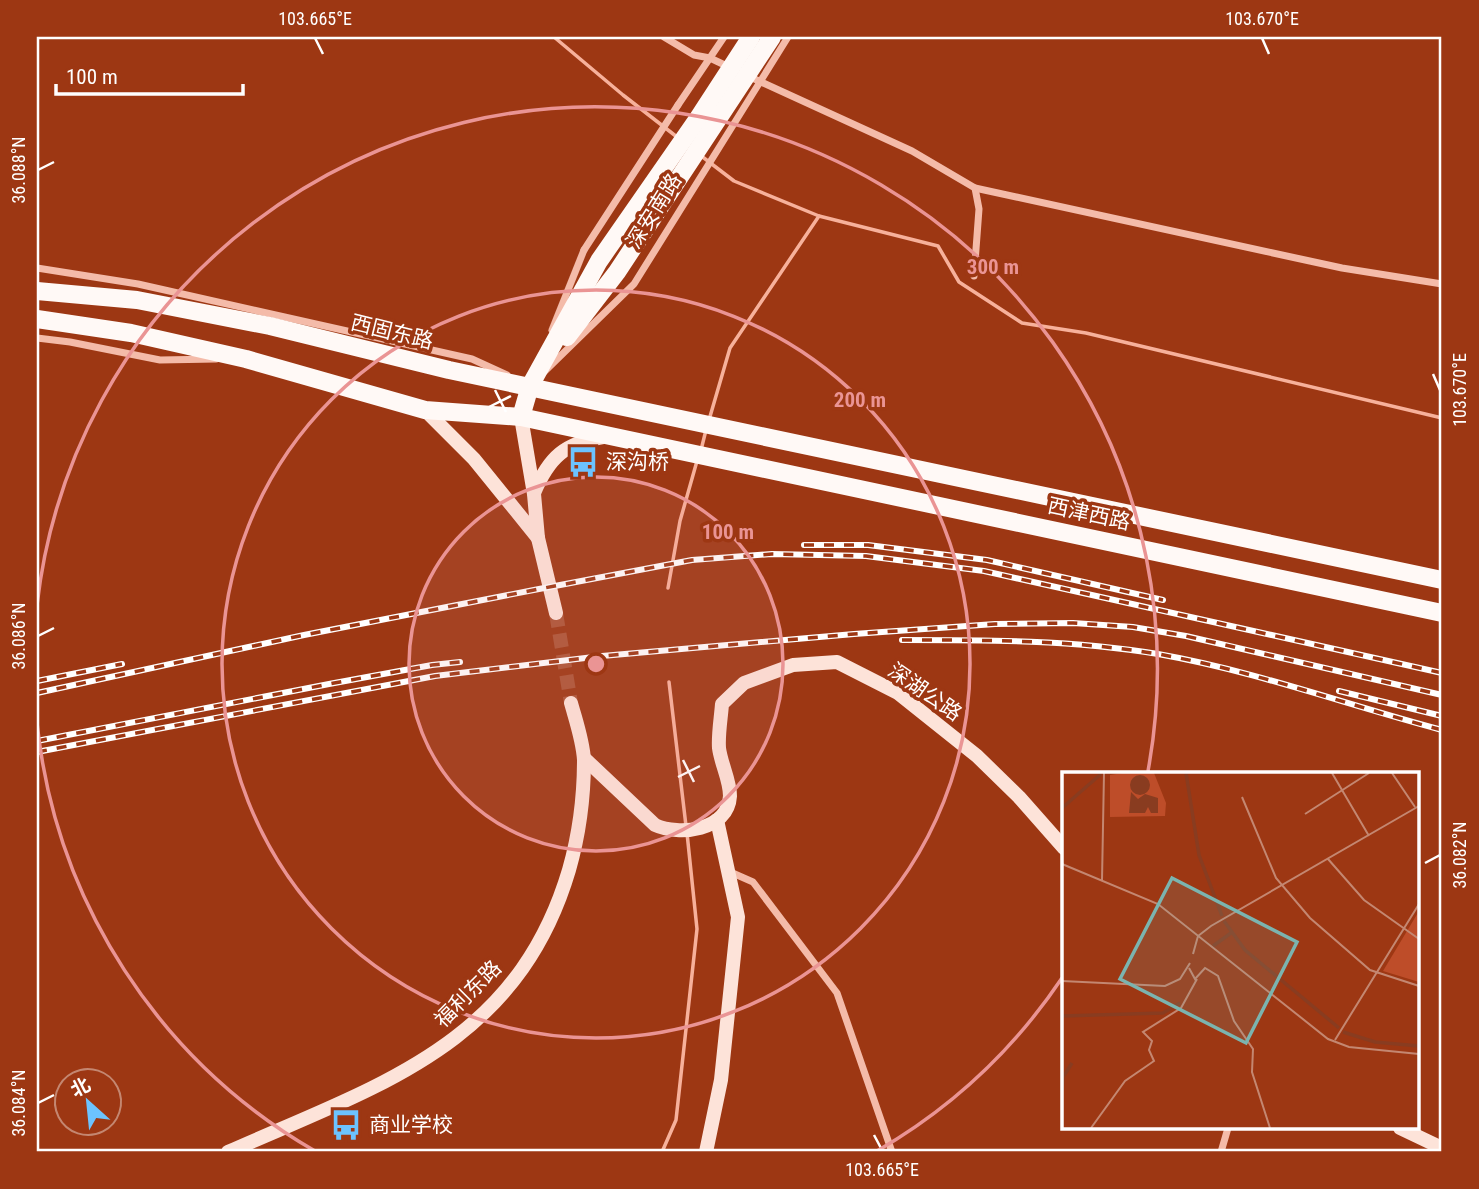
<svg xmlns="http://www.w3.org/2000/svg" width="1479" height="1189" font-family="'Roboto Condensed','Noto Sans SC',sans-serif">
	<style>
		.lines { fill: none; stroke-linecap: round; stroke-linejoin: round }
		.stream { stroke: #f7b19b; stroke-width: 3.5 }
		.secondary-tunnel { stroke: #ac5536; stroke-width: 14; stroke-dasharray: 14 7; stroke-linecap: butt }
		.street { stroke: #f4bba9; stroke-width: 7 }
		.secondary { stroke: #fde3d9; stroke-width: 14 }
		.primary { stroke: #fff9f6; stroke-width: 18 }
		.rail-casing { stroke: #fff; stroke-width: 6 }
		.rail { stroke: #9d3713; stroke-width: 3.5; stroke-dasharray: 10; stroke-linecap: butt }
		.street-bridge { stroke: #f4bba9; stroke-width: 7 }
		.ticks { fill: none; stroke: #fff; stroke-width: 2.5 }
		.ring { fill: none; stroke: #ea9494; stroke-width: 3.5 }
		.labels { text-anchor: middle; stroke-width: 7; stroke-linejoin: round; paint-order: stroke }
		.street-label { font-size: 21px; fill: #fff; stroke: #9d3713 }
		.poi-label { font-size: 21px; fill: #fff; stroke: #9d3713; text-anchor: start }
		.inset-river { fill: none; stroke: #893c20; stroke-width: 3.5 }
		.inset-road { fill: none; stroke: #c48771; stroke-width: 2 }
		.view { fill: #7bb4af; fill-opacity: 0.15; stroke: #7bb4af; stroke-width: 3.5 }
		.inset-edge { fill: none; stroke: #fff; stroke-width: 3.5 }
		.centre { fill: #ea9494; stroke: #9d3713; stroke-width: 3.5 }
		.ring-label { font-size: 21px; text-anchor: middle; font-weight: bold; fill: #ea9494; stroke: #9d3713; stroke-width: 7; stroke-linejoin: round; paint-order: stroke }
		.neatline { fill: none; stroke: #fff; stroke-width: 2.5 }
		.ticks-label { font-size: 18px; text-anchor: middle; fill: #fff }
	</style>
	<rect width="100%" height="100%" fill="#9d3713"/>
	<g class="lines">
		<g class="stream">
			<polyline points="554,37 623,95 677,137"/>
			<polyline points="700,155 734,181 819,216 938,246 959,282 1022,323 1086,333 1442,418"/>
			<polyline points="709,420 730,348 819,216"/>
			<polyline points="701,450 706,430"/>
			<polyline points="668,588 680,521 697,461"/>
			<polyline points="669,682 686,826"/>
			<polyline points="662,1152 676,1120 697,929 687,833"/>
		</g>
		<polyline class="secondary-tunnel" points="556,613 571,703"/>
		<g class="street">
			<polyline points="664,37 694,55 710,58 731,68"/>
			<polyline points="748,76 912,151 975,188 1342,268 1442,284"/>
			<polyline points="678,105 724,37"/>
			<polyline points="37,268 138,284 472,359 507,375"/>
			<polyline points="974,276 979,209 975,188"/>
			<polyline points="552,330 584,250"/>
			<polyline points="37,338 70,342 160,360 216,359"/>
			<polyline points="545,371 634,284 788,37"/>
			<polyline points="728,871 753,882 837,993 892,1152"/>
			<polyline points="1221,1152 1228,1128"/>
		</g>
		<g class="secondary">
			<polyline points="425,410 474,459 538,538"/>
			<polyline points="521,417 534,494 538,538 556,613"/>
			<path d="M534 493C549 457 565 443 603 437"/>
			<path d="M584 758 655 825C679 836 728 831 730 796 730 780 721 764 719 748 718 734 721 718 722 704L744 683 793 665 837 662 898 693 977 756 1019 797 1064 848"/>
			<polyline points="1400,1128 1442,1148"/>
			<path d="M228 1152C379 1085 517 1045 569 870 579 835 584 797 584 760 583 741 576 721 571 703"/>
			<polyline points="706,1152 721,1080 738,917 717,820"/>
		</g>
		<g class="primary">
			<polyline points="37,291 137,300 270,326 449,370 1442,580"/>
			<polyline points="37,319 131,333 246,359 425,410 521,417 1442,613"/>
			<polyline points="567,337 617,272 772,37"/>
			<polyline points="521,417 530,386 599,261 697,120 751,37"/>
		</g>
		<defs>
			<g id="rail">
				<polyline points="804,545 868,545 987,560 1163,600"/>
				<path d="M902 640C988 640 1074 640 1158 654 1255 671 1347 705 1442 730"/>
				<polyline points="37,681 122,664"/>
				<polyline points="1339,691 1442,716"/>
				<polyline points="37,693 304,635 539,589 692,560 772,554 866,556 984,571 1442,673"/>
				<polyline points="37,741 329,684 432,665 460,662"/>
				<polyline points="37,752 435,676 602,656 854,634 995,624 1073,623 1133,627 1186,636 1442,695"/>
			</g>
		</defs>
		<use href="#rail" class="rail-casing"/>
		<use href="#rail" class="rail"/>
		<polyline class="street-bridge" points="584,250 678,105"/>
	</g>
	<path class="ticks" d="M315 38 323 54M1262 38 1269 54M38 170 54 162M1433 374 1440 390M495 390 506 412M489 407 511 396M38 636 54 628M683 760 694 782M678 777 700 766M1425 863 1440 855M38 1103 54 1095M874 1135 882 1150"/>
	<circle cx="596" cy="664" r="187" fill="#ea9494" fill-opacity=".12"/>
	<g class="ring">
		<circle cx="596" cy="664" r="187"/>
		<circle cx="596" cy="664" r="374"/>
		<path d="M1062 978A562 562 0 0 1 877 1151M315 1151A562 562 0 0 1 37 723M37 605A562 562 0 1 1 1148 771"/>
	</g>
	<defs>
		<symbol id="bus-bare" viewBox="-9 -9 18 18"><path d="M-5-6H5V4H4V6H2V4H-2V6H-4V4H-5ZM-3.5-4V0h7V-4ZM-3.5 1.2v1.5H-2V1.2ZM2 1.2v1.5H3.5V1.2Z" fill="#6cc3ff" stroke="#9d3713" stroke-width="2.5" paint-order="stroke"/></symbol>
	</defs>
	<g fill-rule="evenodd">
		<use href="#bus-bare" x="561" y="440" width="44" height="44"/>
		<use href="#bus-bare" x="324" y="1103" width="44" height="44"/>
	</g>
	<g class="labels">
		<g class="street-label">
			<text transform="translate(654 211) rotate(-58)" y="7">深安南路</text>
			<text transform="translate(392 332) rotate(14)" y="7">西固东路</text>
			<text transform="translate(1089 514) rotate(12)" y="7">西津西路</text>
			<text transform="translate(925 692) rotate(35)" y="7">深湖公路</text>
			<text transform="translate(468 994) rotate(-45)" y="7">福利东路</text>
		</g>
		<g class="poi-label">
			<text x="606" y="469">深沟桥</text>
			<text x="369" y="1132">商业学校</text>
		</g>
	</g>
	<g transform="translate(1062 772)">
		<rect width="357" height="357" fill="#9d3713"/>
		<path d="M60 1H92L104 31 103 44 48 45V3ZM357 139V210L321 199Z" fill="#be4d29"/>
		<path d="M68 13a10 10 0 1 1 20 0a10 10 0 1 1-20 0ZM69 20 76 27 83 22 96 26V41H89L86 35 83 41H67Z" fill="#893c20"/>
		<path class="inset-river" d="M124 1 137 83 160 144M0 36 39 2M162 149 183 178 277 256M151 174 169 161M0 244 101 241 118 231M281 260 313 270 357 274M0 319 1 305 10 291"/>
		<path class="inset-road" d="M270 1 307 64M330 1 353 35M180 25 214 106 248 146 308 198 357 214M243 42 307 1M266 87 302 128 357 167M0 92 96 132 266 267 287 275 357 282M40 108 42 1M131 182 136 164 149 154 357 34M127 196 133 207 143 196 156 204 172 249 191 277 190 300 208 356M0 209 103 214 118 207 128 191M273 268 357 132M29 356 63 309 92 289 87 278 90 269 81 260 119 236 135 207"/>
		<path class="view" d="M110 106 235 170 184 271 58 207Z"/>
		<rect width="357" height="357" class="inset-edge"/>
	</g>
	<circle cx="596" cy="664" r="10" class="centre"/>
	<g class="ring-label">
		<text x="993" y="274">300 m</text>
		<text x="860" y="407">200 m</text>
		<text x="728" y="539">100 m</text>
	</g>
	<rect width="1479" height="1189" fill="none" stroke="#9d3713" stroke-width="77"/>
	<g transform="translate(88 1102) rotate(333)"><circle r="33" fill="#9d3713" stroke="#c48771" stroke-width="2"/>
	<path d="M0-5L12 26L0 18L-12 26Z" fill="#6cc3ff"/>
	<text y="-10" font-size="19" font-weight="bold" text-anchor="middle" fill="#ffffff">北</text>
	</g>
	<path d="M56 84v10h187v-10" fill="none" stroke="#ffffff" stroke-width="3.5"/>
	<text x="66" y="84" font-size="21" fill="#ffffff" stroke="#9d3713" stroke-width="5" paint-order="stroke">100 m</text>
	<rect x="38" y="38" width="1402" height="1112" class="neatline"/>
	<g class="ticks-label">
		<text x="315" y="25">103.665°E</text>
		<text x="1262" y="25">103.670°E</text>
		<text transform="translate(19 170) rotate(-90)" y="6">36.088°N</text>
		<text transform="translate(1460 390) rotate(-90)" y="6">103.670°E</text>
		<text transform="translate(19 636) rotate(-90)" y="6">36.086°N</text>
		<text transform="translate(1460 855) rotate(-90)" y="6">36.082°N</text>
		<text transform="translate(19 1103) rotate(-90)" y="6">36.084°N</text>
		<text x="882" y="1176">103.665°E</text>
	</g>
</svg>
